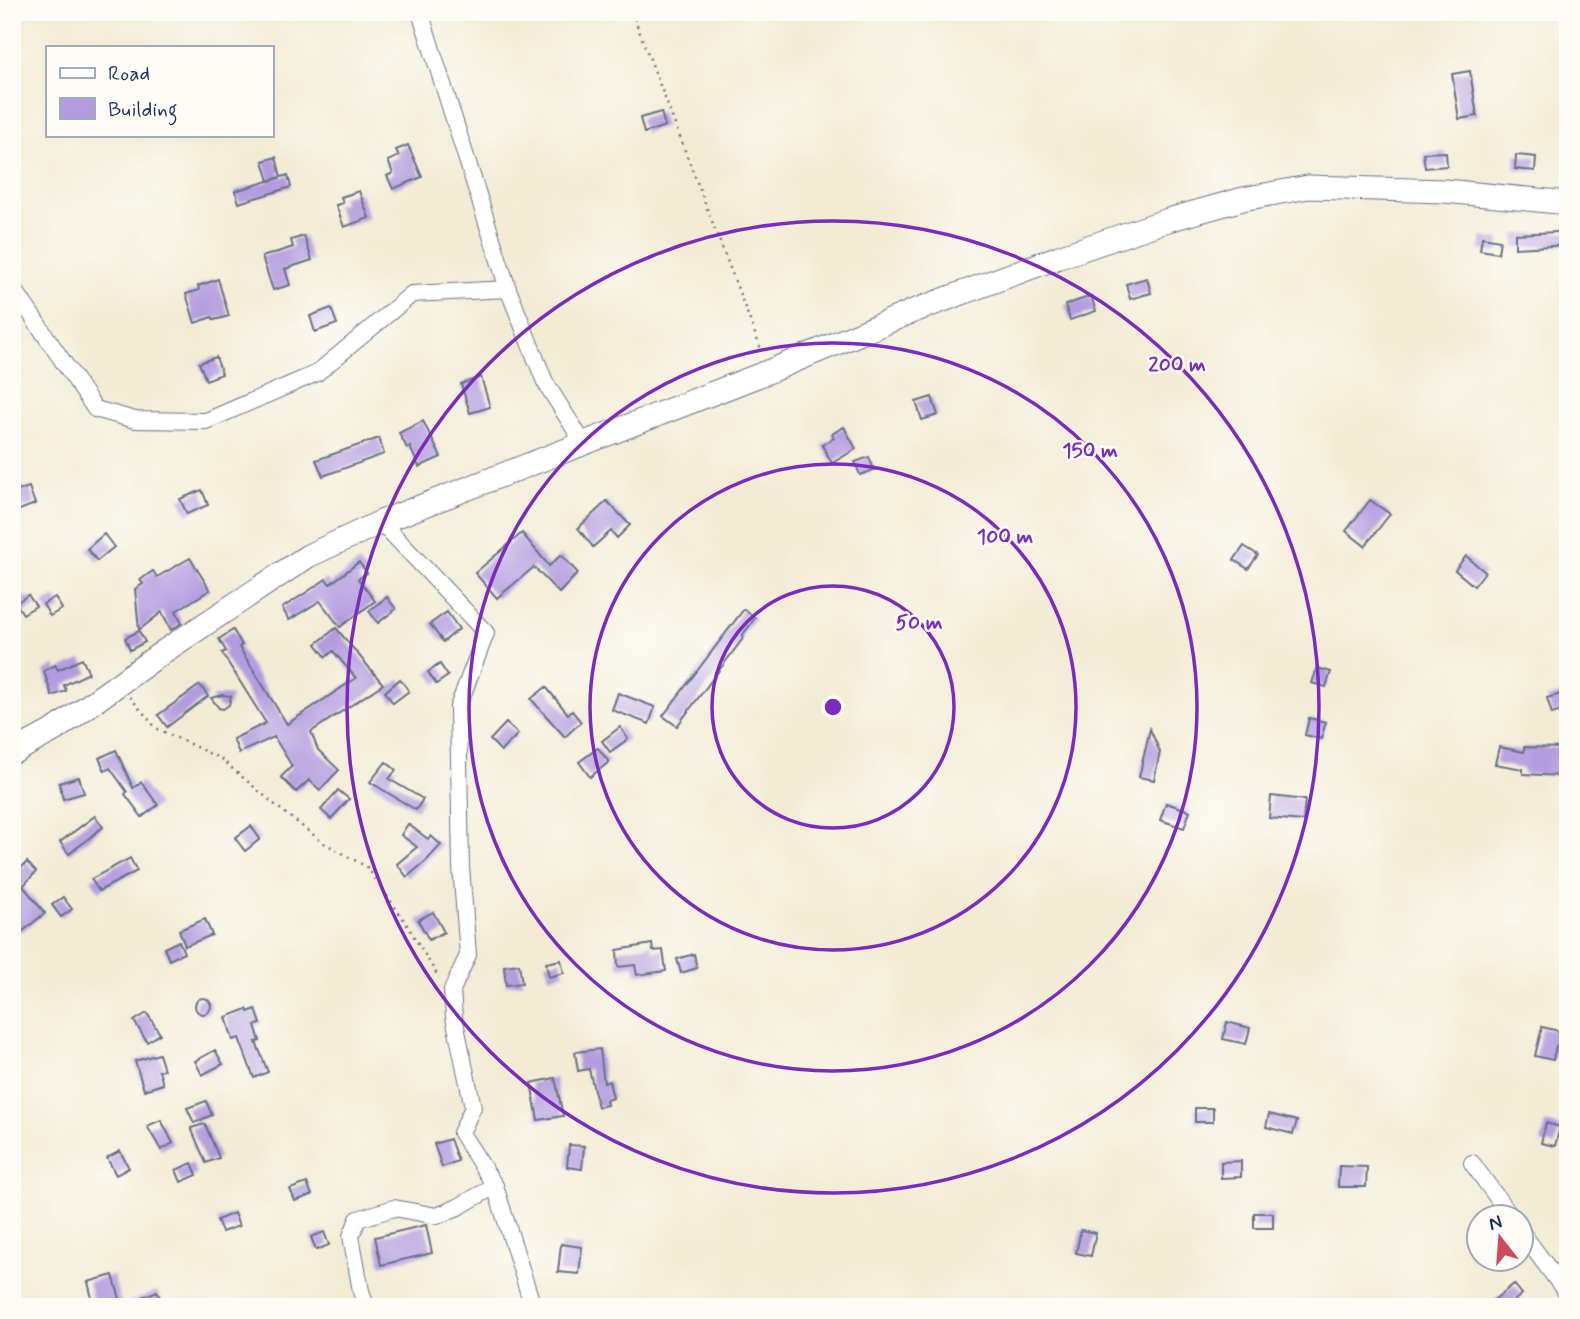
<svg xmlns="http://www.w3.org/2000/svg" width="1580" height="1319" font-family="Mynerve,sans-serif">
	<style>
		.building { fill: #b39cdf }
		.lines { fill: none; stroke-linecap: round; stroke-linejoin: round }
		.street-casing { stroke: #677187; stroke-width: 18 }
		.secondary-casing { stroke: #677187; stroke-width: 25 }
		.path { stroke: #677187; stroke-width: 2.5; stroke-dasharray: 2 5; stroke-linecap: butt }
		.street { stroke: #fff; stroke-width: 16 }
		.secondary { stroke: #fff; stroke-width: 23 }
		.ring { fill: none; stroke: #7b2cbf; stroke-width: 3.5 }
		.centre { fill: #7b2cbf; stroke: #fdfcf7; stroke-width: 3.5 }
		.ring-label { font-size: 21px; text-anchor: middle; font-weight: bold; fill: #7b2cbf; stroke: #fdfcf7; stroke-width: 5; stroke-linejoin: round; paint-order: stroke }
	</style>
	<rect width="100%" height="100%" fill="#fdfcf7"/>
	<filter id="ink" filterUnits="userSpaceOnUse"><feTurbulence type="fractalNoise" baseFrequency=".0143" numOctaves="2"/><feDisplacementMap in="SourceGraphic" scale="14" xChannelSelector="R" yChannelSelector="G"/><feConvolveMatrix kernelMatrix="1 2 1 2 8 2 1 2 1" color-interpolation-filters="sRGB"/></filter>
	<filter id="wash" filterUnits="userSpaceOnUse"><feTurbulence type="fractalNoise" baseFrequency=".00686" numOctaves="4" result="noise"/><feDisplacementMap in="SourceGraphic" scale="28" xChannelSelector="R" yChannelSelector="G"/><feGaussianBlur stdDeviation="1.57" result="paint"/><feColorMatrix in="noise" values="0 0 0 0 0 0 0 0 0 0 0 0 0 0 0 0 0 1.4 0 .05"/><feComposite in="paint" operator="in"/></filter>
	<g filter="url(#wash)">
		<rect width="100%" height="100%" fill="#f3ebd4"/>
		<g id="blocks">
			<g class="building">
				<polygon points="1470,71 1477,116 1459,119 1452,74"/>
				<polygon points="661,112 665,126 644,133 640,118"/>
				<polygon points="408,145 422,177 393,189 387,176 393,173 388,161 399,156 396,150"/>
				<polygon points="1446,152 1447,166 1425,168 1423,153"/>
				<polygon points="1516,155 1536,157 1535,171 1515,169"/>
				<polygon points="276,157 281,177 269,181 263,161"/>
				<polygon points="288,175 291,187 239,203 235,191"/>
				<polygon points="359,191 369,218 344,227 336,205 343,203 341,197"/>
				<polygon points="1558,232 1568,232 1568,245 1515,248 1515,234"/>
				<polygon points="304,236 312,260 285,269 290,285 273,290 262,257 293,247 291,240"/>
				<polygon points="1482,237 1500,240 1498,253 1480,250"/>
				<polygon points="1147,278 1151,293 1130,299 1126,284"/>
				<polygon points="218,279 229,316 214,320 212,317 195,323 186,294 199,290 198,286"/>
				<polygon points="1091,296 1096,311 1070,320 1065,305"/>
				<polygon points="331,308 337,324 315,332 310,316"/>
				<polygon points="216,357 222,374 206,380 199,363"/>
				<polygon points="481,377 490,407 470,413 461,384"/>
				<polygon points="932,397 938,415 922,420 916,402"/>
				<polygon points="423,421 441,457 419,467 410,447 407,448 399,433"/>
				<polygon points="844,427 856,449 832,463 822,445 834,438 832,434"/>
				<polygon points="379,438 384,454 323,476 316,460"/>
				<polygon points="869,457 874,470 860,475 855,462"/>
				<polygon points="29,487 35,504 12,513 12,493"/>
				<polygon points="202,490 208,505 187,514 180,499"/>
				<polygon points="1370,500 1390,514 1365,546 1346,531"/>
				<polygon points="607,501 630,525 617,538 611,531 593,547 578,528"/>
				<polygon points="522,533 549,566 561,555 578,573 559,593 534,567 497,598 475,573"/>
				<polygon points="104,534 114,547 97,561 87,549"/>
				<polygon points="1244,546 1258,555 1248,569 1234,560"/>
				<polygon points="1466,556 1485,572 1474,586 1455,570"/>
				<polygon points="190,558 210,590 176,611 182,623 171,630 162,612 139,630 135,589 143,584 140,580 153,571 157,577"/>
				<polygon points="359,562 367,573 358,579 375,601 340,627 320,601 289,620 282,608 307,592 326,579 330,584"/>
				<polygon points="28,595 36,606 23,614 16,603"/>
				<polygon points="55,597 62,609 50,616 43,604"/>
				<polygon points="387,597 396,609 378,623 369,611"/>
				<polygon points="744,609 755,618 742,636 744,637 677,726 663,716"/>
				<polygon points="447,612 459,629 443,642 430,624"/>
				<polygon points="336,628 383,684 311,732 318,750 339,770 320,790 309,780 296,792 281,777 292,766 274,737 239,753 233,739 266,723 222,653 226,651 219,639 233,630 242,645 239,647 287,724 356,678 333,651 326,657 316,644"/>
				<polygon points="139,631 145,642 130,650 125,638"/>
				<polygon points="82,659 89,673 64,685 66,691 52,696 44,671 55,665 58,670"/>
				<polygon points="440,664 448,676 436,684 428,672"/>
				<polygon points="1317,668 1331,672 1326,687 1312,683"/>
				<polygon points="400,679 409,691 393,703 385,692"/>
				<polygon points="200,685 208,696 167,727 158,715"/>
				<polygon points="546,687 568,714 572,711 581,722 565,737 531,699"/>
				<polygon points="1568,692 1568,709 1552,714 1547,698"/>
				<polygon points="618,693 655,707 649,724 612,710"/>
				<polygon points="222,695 231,696 229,705 223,709 219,708 211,698"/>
				<polygon points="1309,718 1326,722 1321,739 1305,735"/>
				<polygon points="506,723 518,734 501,751 490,740"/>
				<polygon points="620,727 628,739 610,752 602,741"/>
				<polygon points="1150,729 1160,752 1154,780 1139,777"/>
				<polygon points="1499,747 1524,752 1524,747 1564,748 1563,776 1523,774 1523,769 1495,764"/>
				<polygon points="598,748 609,762 590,777 579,762"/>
				<polygon points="116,750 133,788 141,782 158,805 142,817 125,794 127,792 110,768 105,771 99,758"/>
				<polygon points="386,762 396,770 389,779 423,799 416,810 370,782"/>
				<polygon points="79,777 84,793 63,799 59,783"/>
				<polygon points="338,790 349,799 331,819 321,810"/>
				<polygon points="1271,796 1305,800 1303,821 1269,818"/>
				<polygon points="1166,803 1190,811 1184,828 1160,820"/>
				<polygon points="95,816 103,827 69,854 60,842"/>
				<polygon points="408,824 428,839 431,836 441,845 426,861 407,877 397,864 417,847 401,835"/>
				<polygon points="251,826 260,839 245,851 235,838"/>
				<polygon points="130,858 137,871 99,891 91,879"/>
				<polygon points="27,862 36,872 23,886 45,913 22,932 18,928 12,932 12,873 14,875"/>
				<polygon points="63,897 72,909 61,917 52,905"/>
				<polygon points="433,912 444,932 429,940 418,920"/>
				<polygon points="205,919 212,935 185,946 179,930"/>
				<polygon points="179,941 184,953 169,960 164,948"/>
				<polygon points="652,944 653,951 663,950 666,971 637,975 635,965 618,967 617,950"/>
				<polygon points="694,954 697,968 681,973 677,959"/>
				<polygon points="561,960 564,973 549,977 546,963"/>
				<polygon points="519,964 522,983 506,985 504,966"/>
				<circle cx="203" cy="1006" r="8"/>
				<polygon points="247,1009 248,1012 256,1009 261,1024 255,1025 260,1041 256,1042 268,1072 254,1078 239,1038 233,1040 226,1017"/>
				<polygon points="147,1013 160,1034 147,1042 134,1021"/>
				<polygon points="1227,1022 1250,1028 1246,1044 1223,1039"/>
				<polygon points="1542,1027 1568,1033 1568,1042 1556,1046 1553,1060 1535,1056"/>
				<polygon points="600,1049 604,1083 609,1081 613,1098 606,1100 607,1105 598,1107 589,1069 578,1071 575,1052"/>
				<polygon points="215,1050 223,1064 202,1075 195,1061"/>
				<polygon points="159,1054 164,1070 159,1071 163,1084 144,1090 135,1061"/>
				<polygon points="555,1078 563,1116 538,1120 531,1083"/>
				<polygon points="206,1101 212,1115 194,1123 187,1108"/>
				<rect x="1195" y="1108" width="18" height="14"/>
				<polygon points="1269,1114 1297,1121 1293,1134 1266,1127"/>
				<polygon points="161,1120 173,1143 161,1150 147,1126"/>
				<polygon points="1546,1123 1560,1127 1555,1146 1541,1143"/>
				<polygon points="205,1124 219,1158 206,1163 191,1128"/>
				<polygon points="450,1139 458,1161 442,1167 434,1144"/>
				<polygon points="569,1145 584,1146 582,1169 567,1167"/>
				<polygon points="120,1151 129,1168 116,1175 107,1158"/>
				<polygon points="1241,1161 1241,1177 1221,1178 1221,1162"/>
				<polygon points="192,1163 197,1175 181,1182 176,1170"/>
				<polygon points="1339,1166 1367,1167 1366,1187 1338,1187"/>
				<polygon points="307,1183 312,1195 295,1201 290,1189"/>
				<polygon points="234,1213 239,1226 222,1232 217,1220"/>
				<rect x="1254" y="1213" width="19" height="15"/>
				<polygon points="426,1225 432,1253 381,1265 375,1237"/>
				<polygon points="1081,1230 1096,1233 1091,1256 1076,1253"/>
				<polygon points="324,1232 329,1245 316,1250 311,1237"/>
				<polygon points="561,1244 582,1247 579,1274 558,1272"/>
				<polygon points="113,1275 122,1306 157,1291 164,1307 94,1307 88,1282"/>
				<polygon points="1514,1284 1522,1294 1507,1307 1485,1307"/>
			</g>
		</g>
	</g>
	<g filter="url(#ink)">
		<use href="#blocks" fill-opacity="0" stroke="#677187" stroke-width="2"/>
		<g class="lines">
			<defs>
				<g id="street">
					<polyline points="420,12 508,289 545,382 584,444"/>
					<polyline points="12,286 95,409 135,420 206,421 317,373 412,294 508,289"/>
					<polyline points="381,522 486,633 458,707 461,867 468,955 452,990 454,1017 473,1107 461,1133 495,1186 533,1307"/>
					<polyline points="1472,1163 1512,1218"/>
					<polyline points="1520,1230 1568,1295"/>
					<polyline points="366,1307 361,1291 351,1236 358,1219 394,1208 437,1216 458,1207 495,1186"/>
				</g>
				<polyline id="secondary" points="12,753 56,729 163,652 308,556 381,522 770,371 911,312 1059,257 1168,220 1243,199 1308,187 1445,191 1568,203"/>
			</defs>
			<use href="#street" class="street-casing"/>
			<use href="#secondary" class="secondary-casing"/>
			<g class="path">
				<polyline points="632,12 762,352"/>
				<polyline points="130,697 156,728 221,759 286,814 324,843 367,867 404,920 439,978"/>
			</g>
			<use href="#street" class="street"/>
			<use href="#secondary" class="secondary"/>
		</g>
	</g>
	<g class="ring">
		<circle cx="833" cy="707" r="121"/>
		<circle cx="833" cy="707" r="243"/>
		<circle cx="833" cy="707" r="364"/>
		<circle cx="833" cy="707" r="486"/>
	</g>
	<circle cx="833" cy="707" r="10" class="centre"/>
	<g class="ring-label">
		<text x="1177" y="371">200 m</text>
		<text x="1090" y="457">150 m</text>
		<text x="1005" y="543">100 m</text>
		<text x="919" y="629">50 m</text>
	</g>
	<rect width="1580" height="1319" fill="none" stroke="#fdfcf7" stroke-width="42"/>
	<rect x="46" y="46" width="228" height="91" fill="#fdfcf7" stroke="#a3aaba" stroke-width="2"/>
	<rect x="60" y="68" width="35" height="10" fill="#ffffff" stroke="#a3aaba" stroke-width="2"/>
	<text x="108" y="80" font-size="21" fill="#1b2f5e">Road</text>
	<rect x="60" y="98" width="35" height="21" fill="#b39cdf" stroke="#a3aaba" stroke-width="2"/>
	<text x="108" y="116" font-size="21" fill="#1b2f5e">Building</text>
	<g transform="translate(1500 1238) rotate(343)"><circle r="33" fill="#fdfcf7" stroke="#a3aaba" stroke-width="2"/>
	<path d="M0-5L12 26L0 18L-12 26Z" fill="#d1495b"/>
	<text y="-10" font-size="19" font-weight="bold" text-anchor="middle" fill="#1b2f5e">N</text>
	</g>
</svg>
